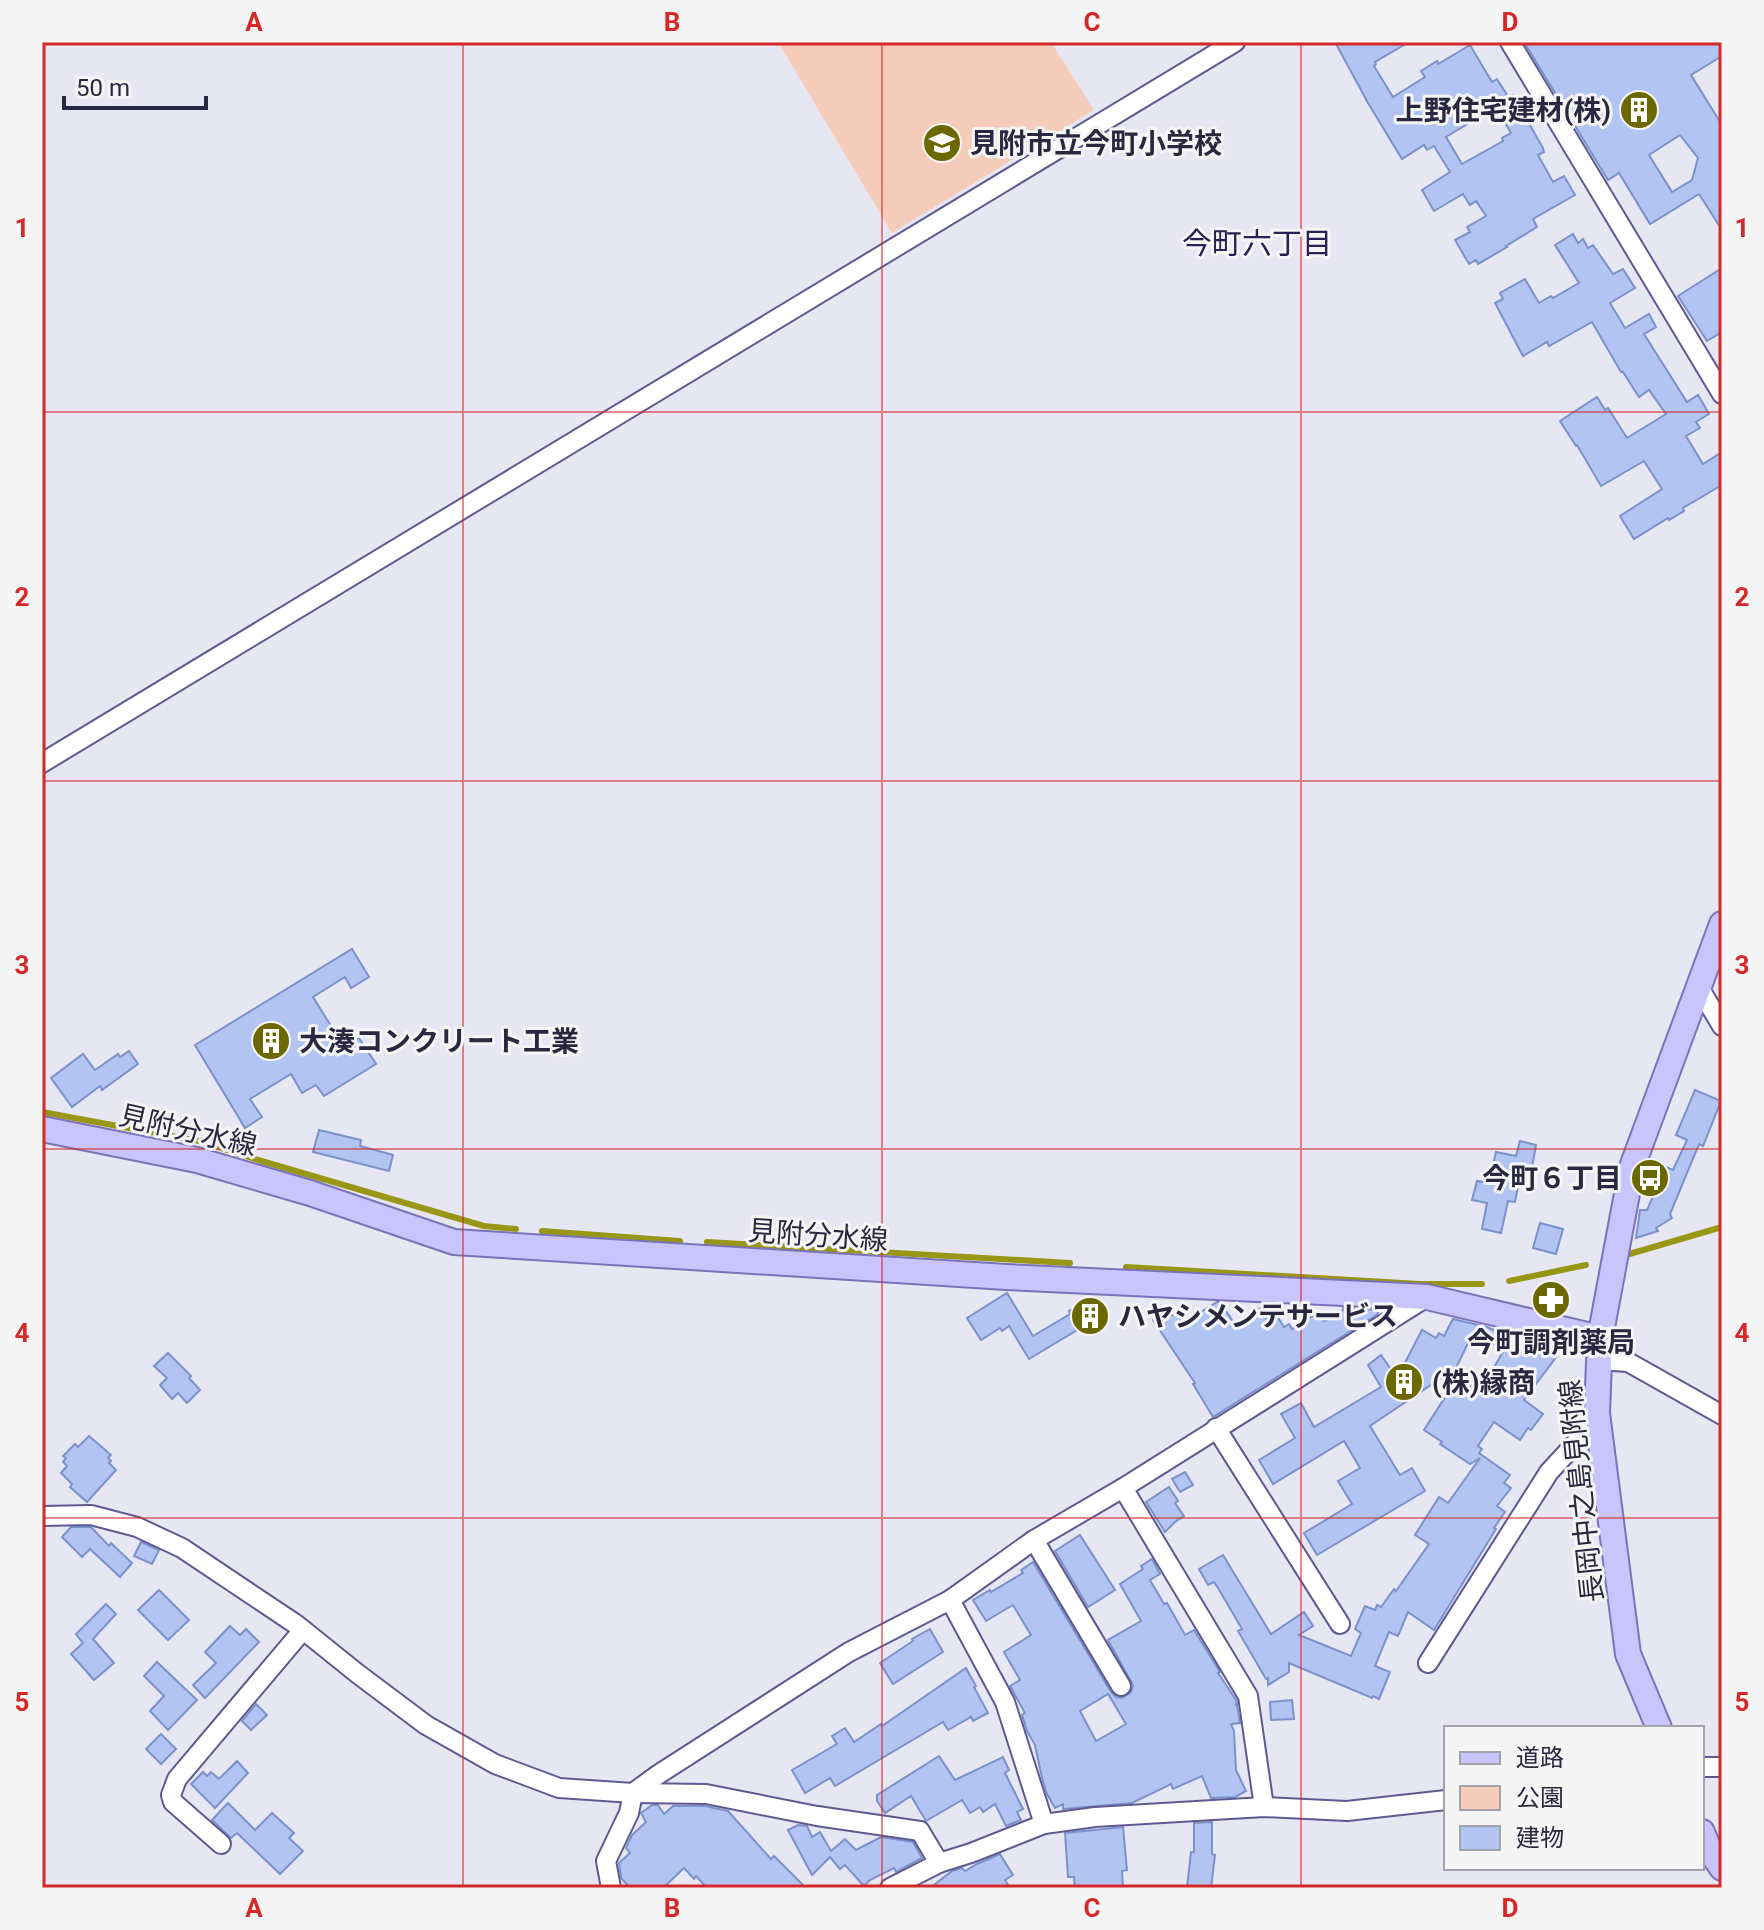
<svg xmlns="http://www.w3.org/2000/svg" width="1764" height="1930" font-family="Roboto,'Noto Sans JP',sans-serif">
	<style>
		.green { fill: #f4ccb9 }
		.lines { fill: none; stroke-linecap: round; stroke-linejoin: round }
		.stream { stroke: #999515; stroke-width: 6 }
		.building { fill: #b2c4f2; stroke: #7b91c9; stroke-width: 2; fill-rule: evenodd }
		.minor-casing { stroke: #5f5991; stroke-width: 22 }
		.major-casing { stroke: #7a73b8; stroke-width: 28 }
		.minor { stroke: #fff; stroke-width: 18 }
		.major { stroke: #c9c4fb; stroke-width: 24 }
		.grid { fill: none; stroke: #d62828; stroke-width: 2; stroke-opacity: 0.55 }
		.labels { text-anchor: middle; stroke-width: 6; stroke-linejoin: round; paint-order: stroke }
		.poi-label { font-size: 28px; font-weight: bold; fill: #2a2840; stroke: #f5f5f5; text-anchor: start }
		.street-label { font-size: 28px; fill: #2a2840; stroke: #f5f5f5 }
		.neighbourhood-label { font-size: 30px; fill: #292153; stroke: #f5f5f5 }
		.neatline { fill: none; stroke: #d62828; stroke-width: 3 }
		.grid-label { font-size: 26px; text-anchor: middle; font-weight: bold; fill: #d62828 }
	</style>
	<rect width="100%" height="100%" fill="#e7e7f4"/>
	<polygon class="green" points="778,42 1051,42 1094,110 892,233"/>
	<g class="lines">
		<g class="stream">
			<polyline points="42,1112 199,1141 258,1160 484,1226 516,1229"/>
			<polyline points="542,1231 680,1241"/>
			<polyline points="707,1242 1070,1263"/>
			<polyline points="1626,1255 1722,1227"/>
			<polyline points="1126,1267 1420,1284 1482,1284"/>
			<polyline points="1509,1281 1586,1265"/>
		</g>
	</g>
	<g class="building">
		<path d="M1335 42H1409L1375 62 1376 64 1374 66 1393 97 1425 77 1421 71 1437 61 1438 64 1470 45 1492 82 1497 79 1509 98 1513 95 1543 148 1544 152 1538 155 1553 182 1564 176 1575 195 1533 219 1537 227 1506 246 1507 247 1478 264 1476 260 1469 264 1455 240 1470 232 1467 227 1486 216 1476 201 1470 205 1463 194 1434 211 1422 190 1450 172 1434 146 1427 150 1424 145 1402 159 1368 103ZM1496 107 1511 133 1502 138 1503 141 1462 164 1446 137Z"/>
		<path d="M1524 42H1722V56L1691 75 1722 125V230L1699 194 1650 224 1619 173 1608 180ZM1680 135 1698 158 1692 180 1672 192 1649 155Z"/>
		<polygon points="1573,234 1578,243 1583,239 1588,248 1593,245 1613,274 1623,269 1635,288 1610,303 1625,328 1649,314 1656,327 1644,334 1687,402 1698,395 1709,414 1696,422 1700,428 1686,436 1703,464 1722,452 1722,485 1683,508 1684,511 1669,520 1668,518 1634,539 1620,516 1662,489 1644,461 1601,486 1577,445 1576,446 1560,421 1597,397 1605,410 1608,408 1627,438 1666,414 1649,390 1639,397 1623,372 1621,372 1592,322 1549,346 1547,342 1523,356 1495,303 1503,299 1500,293 1525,279 1539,303 1551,296 1553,298 1579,283 1555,245"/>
		<polygon points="1722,268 1722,332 1707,341 1678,296"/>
		<polygon points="352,949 369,977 351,988 345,977 313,997 344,1047 359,1038 376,1064 324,1096 316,1085 302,1093 291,1074 250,1099 262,1117 245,1128 195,1045"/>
		<polygon points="129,1051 138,1064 102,1090 100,1086 72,1107 51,1078 83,1054 95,1070 118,1054 120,1057"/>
		<polygon points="1695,1090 1721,1101 1703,1146 1699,1144 1670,1214 1672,1218 1656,1228 1658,1231 1636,1238 1640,1210 1647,1210 1666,1167 1673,1170 1687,1140 1676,1135"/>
		<polygon points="319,1130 361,1140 360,1146 393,1155 389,1171 313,1152"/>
		<polygon points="1520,1141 1536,1145 1531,1173 1521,1171 1515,1202 1508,1201 1501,1233 1482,1229 1487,1203 1472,1200 1477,1181 1489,1183 1496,1152 1516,1156"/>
		<polygon points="1540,1223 1563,1229 1556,1254 1533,1248"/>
		<polygon points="1007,1293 1033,1336 1070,1314 1069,1311 1092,1298 1105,1321 1086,1332 1084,1329 1080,1331 1079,1329 1029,1359 1009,1326 1002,1331 1000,1328 981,1340 967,1318"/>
		<polygon points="1217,1302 1220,1302 1234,1323 1260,1308 1268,1322 1277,1316 1284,1327 1289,1324 1292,1329 1319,1312 1324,1321 1343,1310 1343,1308 1378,1310 1378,1314 1213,1417 1193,1384 1195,1383 1153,1320 1166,1310 1171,1316 1177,1312 1182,1320 1186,1317 1188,1320"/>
		<polygon points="1453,1319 1487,1327 1496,1331 1497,1329 1532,1338 1557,1356 1524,1400 1543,1414 1531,1430 1528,1428 1520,1440 1494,1422 1478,1446 1482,1449 1479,1453 1510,1475 1504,1483 1511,1488 1497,1506 1505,1512 1494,1528 1496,1529 1434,1630 1408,1612 1398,1636 1389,1632 1375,1666 1390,1672 1379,1699 1373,1696 1372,1698 1289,1663 1289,1672 1268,1685 1268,1678 1266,1679 1238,1631 1242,1629 1218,1588 1214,1582 1208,1585 1199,1569 1223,1555 1271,1634 1304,1612 1313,1626 1299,1635 1351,1656 1361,1633 1355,1629 1365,1606 1375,1610 1377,1605 1381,1607 1394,1589 1396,1591 1429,1544 1415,1535 1439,1497 1448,1503 1480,1458 1470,1464 1440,1444 1442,1442 1424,1430 1458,1377 1480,1392 1505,1348 1471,1337 1456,1368 1370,1426 1400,1475 1412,1468 1425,1491 1317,1555 1304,1533 1352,1504 1338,1481 1360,1468 1344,1441 1273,1484 1259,1460 1295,1438 1281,1414 1301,1403 1314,1427 1381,1387 1368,1365 1381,1355 1397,1378 1422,1330 1436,1338 1439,1333 1444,1336"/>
		<polygon points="168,1353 191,1376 189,1378 200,1390 187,1403 178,1393 172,1399 160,1385 167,1378 154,1366"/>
		<polygon points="89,1436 111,1455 108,1458 111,1461 109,1463 116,1470 87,1502 70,1487 72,1484 61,1473 67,1466 63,1462 66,1458 63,1456 75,1444 78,1447"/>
		<polygon points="1185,1472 1193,1485 1180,1492 1172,1479"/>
		<polygon points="1169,1487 1178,1501 1175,1503 1184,1516 1175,1522 1165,1532 1146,1502"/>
		<polygon points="71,1527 91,1527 109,1546 111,1543 132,1563 120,1577 90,1549 82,1557 62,1537"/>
		<polygon points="1080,1535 1115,1590 1088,1607 1055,1551"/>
		<polygon points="141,1542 159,1550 152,1564 134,1556"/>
		<path d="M1152 1559 1160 1574 1150 1580 1164 1604 1167 1603 1185 1635 1194 1630 1220 1672 1218 1673 1236 1700 1237 1704 1235 1705H1237L1240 1723 1231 1724 1234 1731 1236 1770 1246 1791 1235 1797 1211 1798 1202 1776 1173 1789 1171 1784 1132 1803 1063 1809V1804L1055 1808 1047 1794 1042 1778 1035 1745 1027 1731 1022 1715 1025 1713 1010 1686 1020 1680 1004 1652 1031 1635 1013 1605 986 1621 973 1600 990 1590 991 1592 1023 1573 1021 1570 1033 1562 1111 1692 1116 1697 1122 1698 1131 1692 1133 1685 1108 1640 1141 1621 1120 1584 1143 1569 1141 1566ZM1108 1694 1126 1724 1096 1741 1080 1711Z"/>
		<polygon points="159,1590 189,1620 168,1640 138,1610"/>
		<polygon points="106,1604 116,1614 93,1639 114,1663 94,1680 71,1654 83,1643 76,1634"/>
		<polygon points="230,1626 240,1635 246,1629 259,1642 205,1698 193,1685 216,1663 205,1652"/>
		<polygon points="930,1629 943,1652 893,1684 880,1663 913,1641 912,1639"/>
		<polygon points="157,1662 197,1700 168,1730 150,1711 164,1696 144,1676"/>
		<polygon points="966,1668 976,1686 974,1687 988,1713 973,1721 971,1717 948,1730 943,1722 835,1786 830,1778 805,1793 792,1770 837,1744 832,1736 845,1728 854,1742 881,1724 882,1726"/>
		<polygon points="1292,1700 1294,1719 1271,1720 1270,1702"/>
		<polygon points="256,1704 267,1715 251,1730 242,1721"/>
		<polygon points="161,1734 176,1749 161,1764 146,1749"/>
		<polygon points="939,1756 955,1780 1003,1757 1009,1770 1005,1773 1023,1809 1017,1812 1021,1820 1006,1826 995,1804 983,1812 980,1807 970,1813 962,1800 926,1821 911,1796 885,1813 877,1801 877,1795"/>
		<polygon points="237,1761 248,1773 215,1808 191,1784 203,1772 207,1776 211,1772 219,1779"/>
		<polygon points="228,1803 255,1830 272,1813 294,1833 289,1838 303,1851 280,1874 237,1833 231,1838 212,1820"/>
		<polygon points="652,1805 658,1805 664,1814 673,1806 705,1806 728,1811 771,1859 774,1856 806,1888 707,1888 696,1876 694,1879 684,1868 663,1888 630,1888 621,1878 619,1863 630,1853 626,1848 632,1835 646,1822 641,1813"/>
		<polygon points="1212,1822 1212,1854 1215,1855 1211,1888 1187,1888 1191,1852 1194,1852 1194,1823"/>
		<polygon points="798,1825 807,1826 812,1837 820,1832 831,1851 845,1839 856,1850 881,1837 913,1842 922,1858 896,1872 894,1868 870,1880 864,1886 845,1865 840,1869 830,1857 812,1875 788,1830"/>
		<polygon points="1123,1827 1127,1870 1122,1871 1123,1888 1075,1888 1074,1877 1068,1877 1065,1833"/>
		<polygon points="1000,1854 1013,1875 1005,1880 1010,1888 930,1888 952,1871 962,1868 965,1871 977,1864"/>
	</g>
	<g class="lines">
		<defs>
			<g id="minor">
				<polyline points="1510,42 1722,394"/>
				<polyline points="42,763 1235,42"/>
				<polyline points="1698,986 1722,1026"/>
				<polyline points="1598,1360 1628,1362 1722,1415"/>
				<polyline points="1216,1428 1340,1624"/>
				<polyline points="1123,1488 1248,1696 1264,1807"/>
				<polyline points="42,1516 91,1515 137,1527 182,1548 297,1625 358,1674 426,1725 495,1764 559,1788 633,1793 706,1794 817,1816 920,1831 939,1863"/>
				<polyline points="1034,1540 1121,1686"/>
				<polyline points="950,1600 1005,1702 1044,1824"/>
				<polyline points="1428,1663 1549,1472 1598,1419"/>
				<polyline points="1702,1767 1722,1767"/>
				<polyline points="221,1844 173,1802 171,1795 177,1779 303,1630"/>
				<polyline points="611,1888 606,1861 629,1813 633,1793 659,1774 849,1652 950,1600 1034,1540 1123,1488 1427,1297"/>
				<polyline points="890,1888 939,1863 971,1853 1044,1824 1095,1817 1264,1807 1347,1811 1446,1800"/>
			</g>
			<g id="major">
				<polyline points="42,1129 197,1160 310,1193 454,1242 1006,1277 1427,1297 1600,1338"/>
				<polyline points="1659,1728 1628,1654 1597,1413 1600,1338 1632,1167 1722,924"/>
				<polyline points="1702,1832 1709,1849 1722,1868"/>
			</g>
		</defs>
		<use href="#minor" class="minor-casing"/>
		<use href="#major" class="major-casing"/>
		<use href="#minor" class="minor"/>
		<use href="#major" class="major"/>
	</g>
	<path class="grid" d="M463 42V1888M882 42V1888M1301 42V1888M42 412H1722M42 781H1722M42 1149H1722M42 1518H1722"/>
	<defs>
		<symbol id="building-disc" viewBox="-11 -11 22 22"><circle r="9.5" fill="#6b6800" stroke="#f5f5f5"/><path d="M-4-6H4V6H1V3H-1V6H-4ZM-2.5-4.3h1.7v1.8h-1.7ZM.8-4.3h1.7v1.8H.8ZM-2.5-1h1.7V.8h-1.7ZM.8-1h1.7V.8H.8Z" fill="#fff"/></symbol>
		<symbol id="school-disc" viewBox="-11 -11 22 22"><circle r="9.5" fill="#6b6800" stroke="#f5f5f5"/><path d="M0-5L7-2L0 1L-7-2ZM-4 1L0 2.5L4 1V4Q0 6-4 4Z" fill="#fff"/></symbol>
		<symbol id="bus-disc" viewBox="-11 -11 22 22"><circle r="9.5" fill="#6b6800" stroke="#f5f5f5"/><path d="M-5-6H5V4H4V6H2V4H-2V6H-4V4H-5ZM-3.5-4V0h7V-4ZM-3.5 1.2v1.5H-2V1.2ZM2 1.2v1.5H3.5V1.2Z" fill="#fff"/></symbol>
		<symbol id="pharmacy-disc" viewBox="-11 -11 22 22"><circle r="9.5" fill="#6b6800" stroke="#f5f5f5"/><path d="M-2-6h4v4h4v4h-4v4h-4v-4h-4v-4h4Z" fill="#fff"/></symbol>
	</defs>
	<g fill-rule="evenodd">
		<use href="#building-disc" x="1617" y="88" width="44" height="44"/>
		<use href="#school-disc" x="920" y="121" width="44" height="44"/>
		<use href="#building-disc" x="249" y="1019" width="44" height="44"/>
		<use href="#bus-disc" x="1628" y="1156" width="44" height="44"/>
		<use href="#pharmacy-disc" x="1529" y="1278" width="44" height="44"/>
		<use href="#building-disc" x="1068" y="1294" width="44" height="44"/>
		<use href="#building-disc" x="1382" y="1360" width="44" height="44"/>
	</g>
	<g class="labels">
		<g class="poi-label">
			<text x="1611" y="120" text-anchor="end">上野住宅建材(株)</text>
			<text x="970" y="153">見附市立今町小学校</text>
			<text x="299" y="1051">大湊コンクリート工業</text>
			<text x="1622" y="1188" text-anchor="end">今町６丁目</text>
			<text x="1118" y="1326">ハヤシメンテサービス</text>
			<text x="1551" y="1352" text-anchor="middle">今町調剤薬局</text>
			<text x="1432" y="1392">(株)縁商</text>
		</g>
		<g class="street-label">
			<text transform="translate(188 1130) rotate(13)" y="10">見附分水線</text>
			<text transform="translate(818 1235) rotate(4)" y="10">見附分水線</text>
			<text transform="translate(1581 1491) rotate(-96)" y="10">長岡中之島見附線</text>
		</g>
		<g class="neighbourhood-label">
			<text x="1257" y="254">今町六丁目</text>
		</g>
	</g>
	<rect width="1764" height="1930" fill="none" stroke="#f5f5f5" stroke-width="88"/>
	<rect x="1444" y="1726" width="260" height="144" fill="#f5f5f5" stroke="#a4a3ad" stroke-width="2"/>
	<rect x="1460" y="1752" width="40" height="12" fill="#c9c4fb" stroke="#a4a3ad" stroke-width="2"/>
	<text x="1516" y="1766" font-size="24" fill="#2a2840">道路</text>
	<rect x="1460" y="1786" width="40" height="24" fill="#f4ccb9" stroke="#a4a3ad" stroke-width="2"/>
	<text x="1516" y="1806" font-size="24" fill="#2a2840">公園</text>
	<rect x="1460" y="1826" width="40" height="24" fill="#b2c4f2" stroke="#a4a3ad" stroke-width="2"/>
	<text x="1516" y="1846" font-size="24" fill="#2a2840">建物</text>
	<path d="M64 96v12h142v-12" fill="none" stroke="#2a2840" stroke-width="4"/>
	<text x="76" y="96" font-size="24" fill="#2a2840" stroke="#f5f5f5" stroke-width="6" paint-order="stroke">50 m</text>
	<rect x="44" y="44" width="1676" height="1842" class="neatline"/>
	<g class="grid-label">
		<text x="254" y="31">A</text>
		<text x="672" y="31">B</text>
		<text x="1092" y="31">C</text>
		<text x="1510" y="31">D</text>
		<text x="22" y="237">1</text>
		<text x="1742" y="237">1</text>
		<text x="22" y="606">2</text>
		<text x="1742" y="606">2</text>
		<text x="22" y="974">3</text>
		<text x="1742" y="974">3</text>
		<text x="22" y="1342">4</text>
		<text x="1742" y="1342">4</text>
		<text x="22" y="1711">5</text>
		<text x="1742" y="1711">5</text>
		<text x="254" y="1917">A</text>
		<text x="672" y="1917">B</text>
		<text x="1092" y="1917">C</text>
		<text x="1510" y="1917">D</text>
	</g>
</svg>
